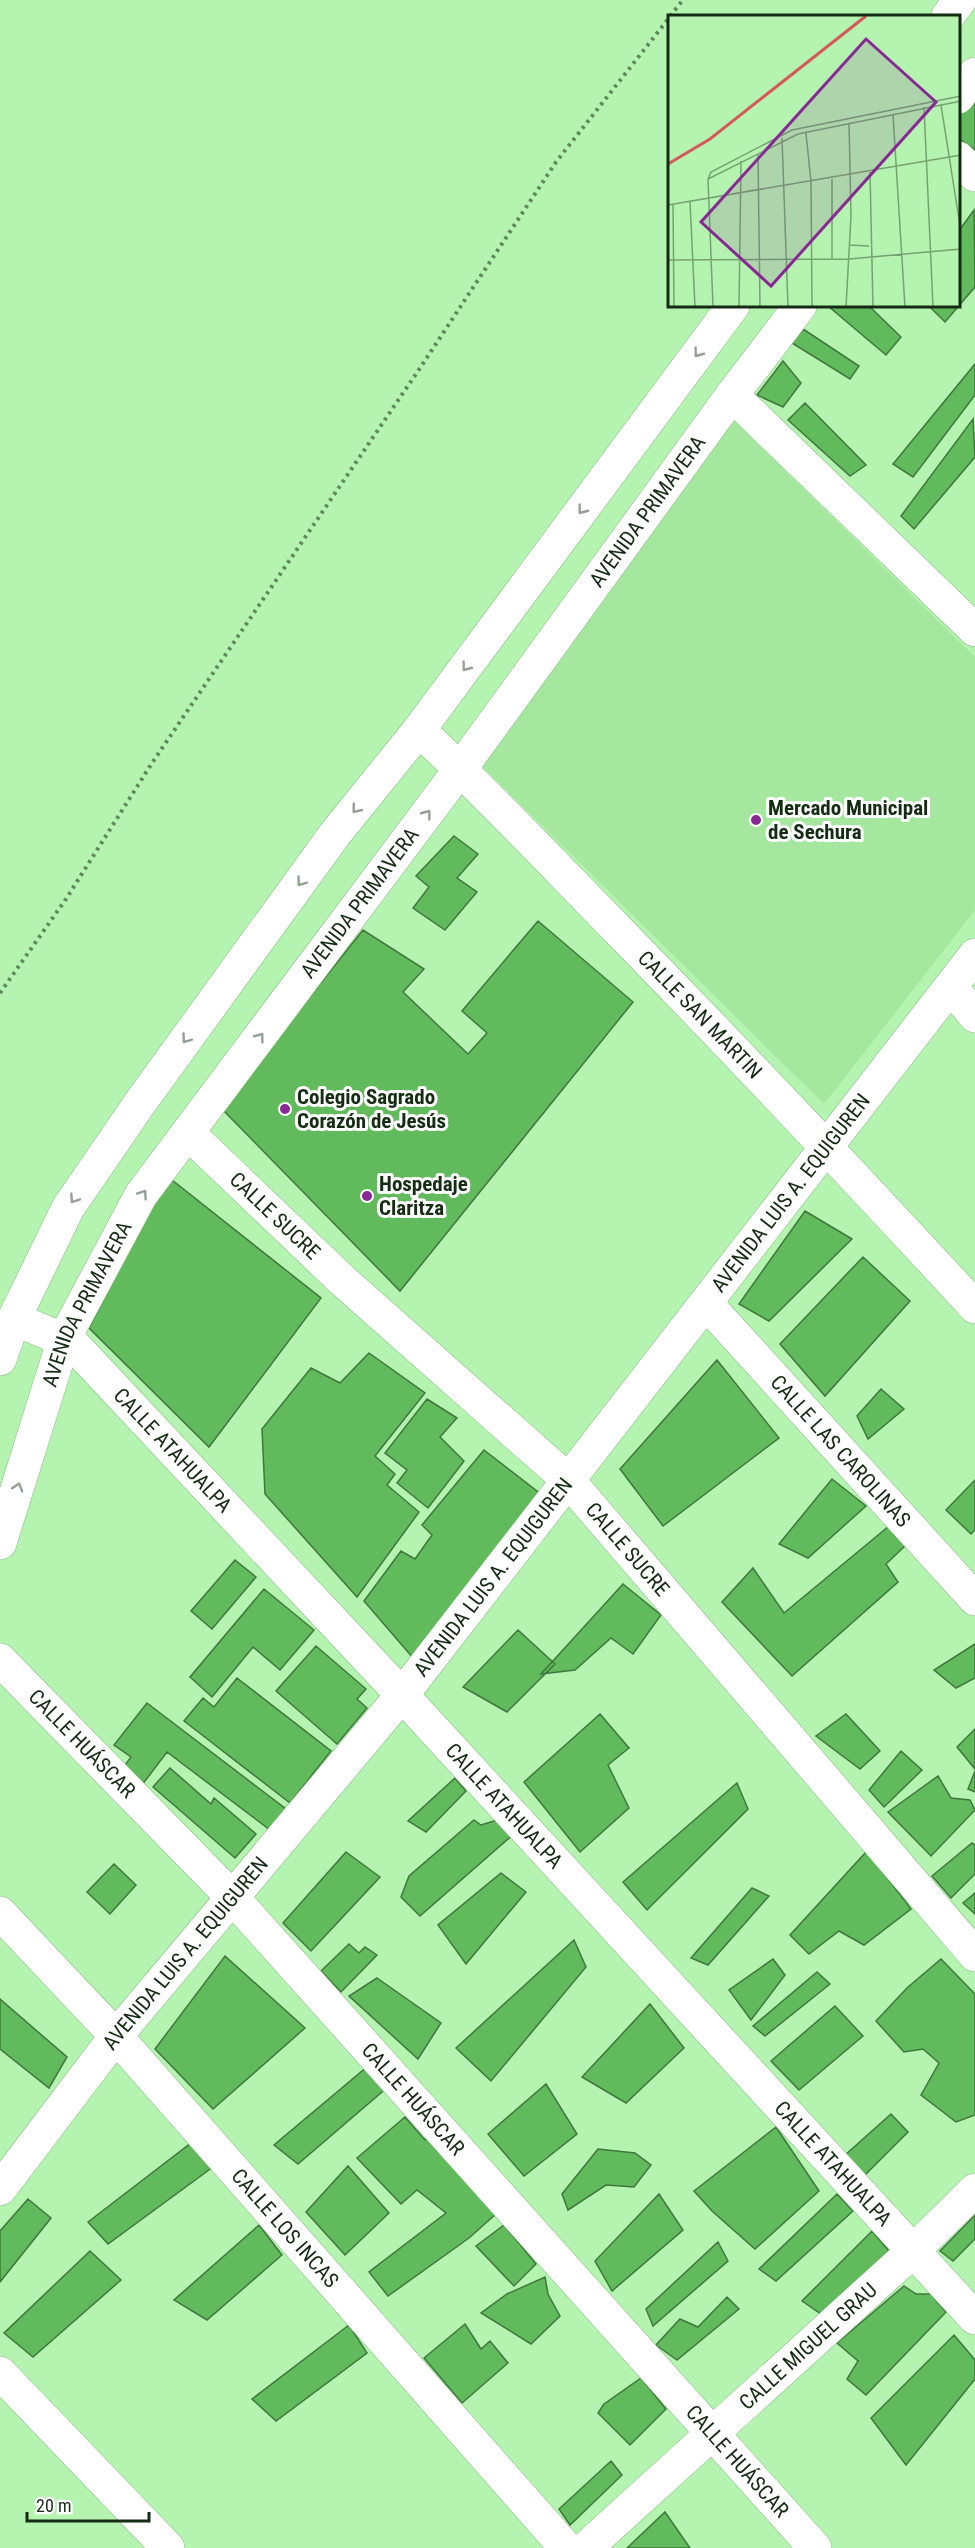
<svg xmlns="http://www.w3.org/2000/svg" width="975" height="2548" font-family="'Roboto Condensed',sans-serif">
<style>
.built{fill:#a5e79f}
.building{fill:#61ba5c;stroke:#3f783c;stroke-width:1.5}
.lines{fill:none;stroke-linecap:round;stroke-linejoin:round}
.minor-casing{stroke:#82be7d;stroke-width:34}
.tertiary-casing{stroke:#82be7d;stroke-width:34}
.path{stroke:#5f885b;stroke-width:4;stroke-dasharray:3 4.5;stroke-linecap:butt}
.minor{stroke:#fff;stroke-width:33}
.tertiary{stroke:#fff;stroke-width:33}
.oneway{stroke:#95a094}
.poi-dot{fill:#872994;stroke:#fff;stroke-width:2}
.labels{text-anchor:middle;stroke-width:6;stroke-linejoin:round;paint-order:stroke}
.street-label{font-size:21px;fill:#142c12;stroke:#fff}
.poi-label{font-size:21px;font-weight:bold;fill:#142c12;stroke:#fff;text-anchor:start}
.inset-river{fill:none;stroke:#d55959;stroke-width:3}
.inset-road{fill:none;stroke:#75a371;stroke-width:1.5}
.view{fill:#872994;fill-opacity:0.15;stroke:#872994;stroke-width:3}
.inset-edge{fill:none;stroke:#142c12;stroke-width:3}
</style>
<rect width="100%" height="100%" fill="#b5f3b0"/>
<path class="built" d="M733 420 975 657V910L824 1104 477 761Z"/>
<path class="building" d="M975 84V150L958 138V110Z
M974 210 975 287 945 322 929 306H958V232Z
M828 306H869L901 337 886 355Z
M803 329 859 366 850 379 792 343Z
M783 361 801 383 783 407 757 395Z
M975 364V395L913 477 893 464Z
M805 403 866 465 850 476 788 420Z
M973 419 975 457 914 529 901 516Z
M454 836 478 854 457 878 477 892 445 930 413 908 429 887 416 876Z
M538 921 633 1002 400 1291 221 1108 363 930 424 969 403 992 468 1054 487 1033 462 1011Z
M167 1176 321 1298 209 1447 89 1328Z
M805 1211 852 1239 769 1321 739 1304Z
M863 1257 910 1301 825 1396 780 1344Z
M369 1353 425 1393 375 1456 395 1474 387 1485 419 1512 357 1597 265 1494 262 1429 311 1368 340 1383Z
M717 1360 779 1438 663 1526 620 1469Z
M881 1389 904 1409 868 1439 857 1416Z
M427 1399 457 1418 440 1437 464 1461 428 1508 397 1483 407 1470 385 1453Z
M484 1450 542 1495 414 1659 364 1601 401 1551 415 1559 432 1535 422 1525Z
M832 1479 866 1506 808 1558 779 1544Z
M975 1480V1530L971 1534 946 1510Z
M889 1526 906 1545 886 1564 898 1582 792 1676 722 1602 753 1568 784 1613Z
M235 1560 256 1577 212 1629 191 1611Z
M623 1584 661 1615 633 1654 611 1638 575 1670 541 1674Z
M264 1589 314 1630 280 1670 253 1647 212 1697 190 1677Z
M518 1630 555 1664 507 1712 463 1687Z
M975 1644V1678L956 1688 934 1670Z
M316 1646 366 1689 357 1699 367 1708 337 1744 276 1691Z
M237 1678 331 1751 290 1803 184 1721 203 1698 214 1707Z
M147 1703 286 1809 270 1830 167 1752 142 1785 122 1769 131 1757 114 1745Z
M600 1714 629 1748 608 1765 629 1808 580 1852 524 1782Z
M846 1714 880 1751 860 1769 816 1736Z
M975 1729V1769L957 1747Z
M901 1751 922 1770 884 1807 869 1790Z
M170 1768 211 1804 214 1798 256 1834 235 1858 153 1787Z
M975 1771V1792L968 1789Z
M938 1776 951 1798 970 1800 975 1810 931 1856 888 1812Z
M455 1778 466 1791 426 1832 408 1821Z
M737 1783 748 1809 647 1910 623 1882Z
M474 1820 481 1825 497 1820 516 1832 420 1916 401 1897 409 1876Z
M972 1843 975 1845V1874L951 1898 932 1876Z
M867 1851 911 1909 864 1945 839 1931 809 1954 790 1935Z
M346 1852 380 1877 311 1951 283 1923Z
M114 1864 136 1885 110 1914 87 1892Z
M501 1873 526 1892 466 1964 438 1925Z
M752 1888 769 1896 708 1965 691 1958Z
M975 1893V1914L963 1903Z
M574 1940 586 1967 491 2081 456 2048Z
M349 1944 359 1953 365 1947 377 1955 341 1992 321 1971Z
M225 1956 305 2028 213 2109 155 2049Z
M773 1959 785 1975 751 2020 729 1990Z
M941 1959 975 1994V2115L956 2122 921 2095 939 2063 923 2049 904 2052 876 2021 907 1988Z
M817 1972 830 1984 765 2036 753 2026Z
M377 1978 441 2023 418 2059 349 1996Z
M0 1999 67 2057 49 2088 0 2049Z
M650 2004 684 2048 626 2103 582 2077Z
M835 2006 863 2036 799 2090 771 2061Z
M368 2066 389 2086 298 2164 274 2145Z
M546 2084 577 2134 524 2176 488 2134Z
M891 2114 908 2132 865 2175 844 2156Z
M405 2117 425 2140 432 2134 496 2214 469 2238 388 2296 369 2272 446 2213 417 2190 401 2204 357 2158Z
M776 2127 819 2191 755 2249 712 2211 694 2191Z
M191 2143 217 2164 108 2244 88 2222Z
M598 2149 635 2153 651 2165 634 2187 606 2185 568 2210 562 2194Z
M348 2166 389 2213 345 2255 306 2212Z
M659 2194 683 2230 612 2291 595 2261Z
M837 2194 853 2211 776 2281 759 2269Z
M28 2199 51 2218 0 2282V2231Z
M975 2215V2239L953 2261 940 2251Z
M259 2225 282 2255 207 2320 174 2300Z
M504 2225 536 2264 514 2286 476 2246Z
M872 2231 889 2251 821 2314 802 2301Z
M718 2242 728 2261 653 2326 646 2309Z
M90 2251 121 2280 33 2357 4 2333Z
M545 2277 548 2294 560 2316 531 2344 481 2313 507 2294Z
M904 2286 916 2294H931L946 2312 866 2395 847 2379 858 2361 837 2343Z
M727 2297 739 2309 677 2360 656 2345 680 2319 698 2327Z
M465 2324 481 2349 490 2341 508 2363 462 2403 424 2358Z
M349 2325 367 2353 276 2421 252 2399Z
M954 2335 975 2360V2379L906 2465 871 2418Z
M641 2378 666 2409 630 2445 598 2413 604 2404Z
M611 2461 622 2475 570 2525 559 2509Z
M665 2512 690 2548H627Z"/>
<g class="lines">
<g class="minor-casing">
<g id="minor">
<path d="M958 158 975 175"/>
<path d="M732 395 975 630"/>
<path id="s1" d="M419 730C488 794 552 863 618 930 739 1054 858 1180 975 1307"/>
<path id="s2" d="M188 1133 342 1280 568 1480 975 1955"/>
<path id="s3" d="M706 1303 975 1599"/>
<path id="s4" d="M14 1319 72 1343 402 1695 975 2318"/>
<path id="s5" d="M0 1660 232 1897 815 2548"/>
<path id="s6" d="M116 2036 566 2548"/>
<path d="M0 2373 168 2548"/>
<path id="s7" d="M586 2548 912 2252 975 2190"/>
</g>
</g>
<g class="tertiary-casing">
<g id="tertiary">
<path d="M948 16 960 0"/>
<path d="M958 97 975 74"/>
<path d="M951 987 975 1016"/>
<path d="M0 1359 14 1319 68 1208 140 1103 335 834 419 730 733 306"/>
<path id="s8" d="M0 1543 64 1339 141 1195 461 768 732 395 800 306"/>
<path d="M0 1913 116 2036"/>
<path id="s9" d="M0 2189 116 2036 402 1695 975 955"/>
</g>
</g>
<path class="path" d="M670 16 683 0
M0 993 66 899 152 763 418 371 556 162 669 18"/>
<use href="#minor" class="minor"/>
<use href="#tertiary" class="tertiary"/>
</g>
<defs><path id="oneway-chevron" d="M-2-3.5L2.5 0L-2 3.5" fill="none" stroke-width="1.6" stroke-linecap="round" stroke-linejoin="round" transform="scale(1.5)"/></defs>
<g class="oneway">
<use href="#oneway-chevron" transform="translate(698 353) rotate(127)"/>
<use href="#oneway-chevron" transform="translate(582 510) rotate(127)"/>
<use href="#oneway-chevron" transform="translate(466 667) rotate(127)"/>
<use href="#oneway-chevron" transform="translate(356 809) rotate(129)"/>
<use href="#oneway-chevron" transform="translate(427 814) rotate(-53)"/>
<use href="#oneway-chevron" transform="translate(301 882) rotate(126)"/>
<use href="#oneway-chevron" transform="translate(260 1037) rotate(-53)"/>
<use href="#oneway-chevron" transform="translate(186 1039) rotate(126)"/>
<use href="#oneway-chevron" transform="translate(143 1194) rotate(-56)"/>
<use href="#oneway-chevron" transform="translate(74 1199) rotate(124)"/>
<use href="#oneway-chevron" transform="translate(18 1487) rotate(-73)"/>
</g>
<g class="poi-dot">
<circle cx="756" cy="820" r="6"/>
<circle cx="285" cy="1109" r="6"/>
<circle cx="367" cy="1196" r="6"/>
</g>
<g class="labels">
<g class="street-label">
<text dy="7" stroke="none"><textPath href="#s8" startOffset="1228">AVENIDA PRIMAVERA</textPath></text>
<text dy="7" stroke="none"><textPath href="#s8" startOffset="742">AVENIDA PRIMAVERA</textPath></text>
<text dy="7" stroke="none"><textPath href="#s1" startOffset="400">CALLE SAN MARTIN</textPath></text>
<text dy="7" stroke="none"><textPath href="#s9" startOffset="1272">AVENIDA LUIS A. EQUIGUREN</textPath></text>
<text dy="7" stroke="none"><textPath href="#s2" startOffset="120">CALLE SUCRE</textPath></text>
<text dy="7" stroke="none"><textPath href="#s8" startOffset="255">AVENIDA PRIMAVERA</textPath></text>
<text dy="7" stroke="none"><textPath href="#s4" startOffset="210">CALLE ATAHUALPA</textPath></text>
<text dy="7" stroke="none"><textPath href="#s3" startOffset="200">CALLE LAS CAROLINAS</textPath></text>
<text dy="7" stroke="none"><textPath href="#s2" startOffset="606">CALLE SUCRE</textPath></text>
<text dy="7" stroke="none"><textPath href="#s9" startOffset="786">AVENIDA LUIS A. EQUIGUREN</textPath></text>
<text dy="7" stroke="none"><textPath href="#s5" startOffset="117">CALLE HUÁSCAR</textPath></text>
<text dy="7" stroke="none"><textPath href="#s4" startOffset="696">CALLE ATAHUALPA</textPath></text>
<text dy="7" stroke="none"><textPath href="#s9" startOffset="300">AVENIDA LUIS A. EQUIGUREN</textPath></text>
<text dy="7" stroke="none"><textPath href="#s5" startOffset="603">CALLE HUÁSCAR</textPath></text>
<text dy="7" stroke="none"><textPath href="#s4" startOffset="1182">CALLE ATAHUALPA</textPath></text>
<text dy="7" stroke="none"><textPath href="#s6" startOffset="256">CALLE LOS INCAS</textPath></text>
<text dy="7" stroke="none"><textPath href="#s7" startOffset="300">CALLE MIGUEL GRAU</textPath></text>
<text dy="7" stroke="none"><textPath href="#s5" startOffset="1089">CALLE HUÁSCAR</textPath></text>
</g>
<g class="poi-label">
<text x="768" y="815">Mercado Municipal<tspan x="768" dy="24">de Sechura</tspan></text>
<text x="297" y="1104">Colegio Sagrado<tspan x="297" dy="24">Corazón de Jesús</tspan></text>
<text x="379" y="1191">Hospedaje<tspan x="379" dy="24">Claritza</tspan></text>
</g>
</g>
<g transform="translate(668 15)">
<rect width="292" height="292" fill="#b5f3b0"/>
<path class="inset-river" d="M0 149 42 124 198 1"/>
<path class="inset-road" d="M273 90 293 217M256 92 265 292M225 100 237 292M138 118 143 167 144 292M114 123 120 292M90 140 92 292M202 157 205 292M40 164 43 157 124 115 293 81M40 164 130 119 293 86M40 164 45 292M164 164V243M22 187 27 292M0 190 293 140M5 190 6 292M182 230 201 231M0 245 181 244 293 234M71 292 73 146M178 292 183 201 181 108"/>
<path class="view" d="M198 24 268 87 103 271 33 207Z"/>
<rect width="292" height="292" class="inset-edge"/>
</g>
<path d="M27 2512v9h122v-9" fill="none" stroke="#142c12" stroke-width="3"/>
<text x="36" y="2512" font-size="18" fill="#142c12" stroke="#ffffff" stroke-width="4.5" paint-order="stroke">20 m</text>
</svg>
